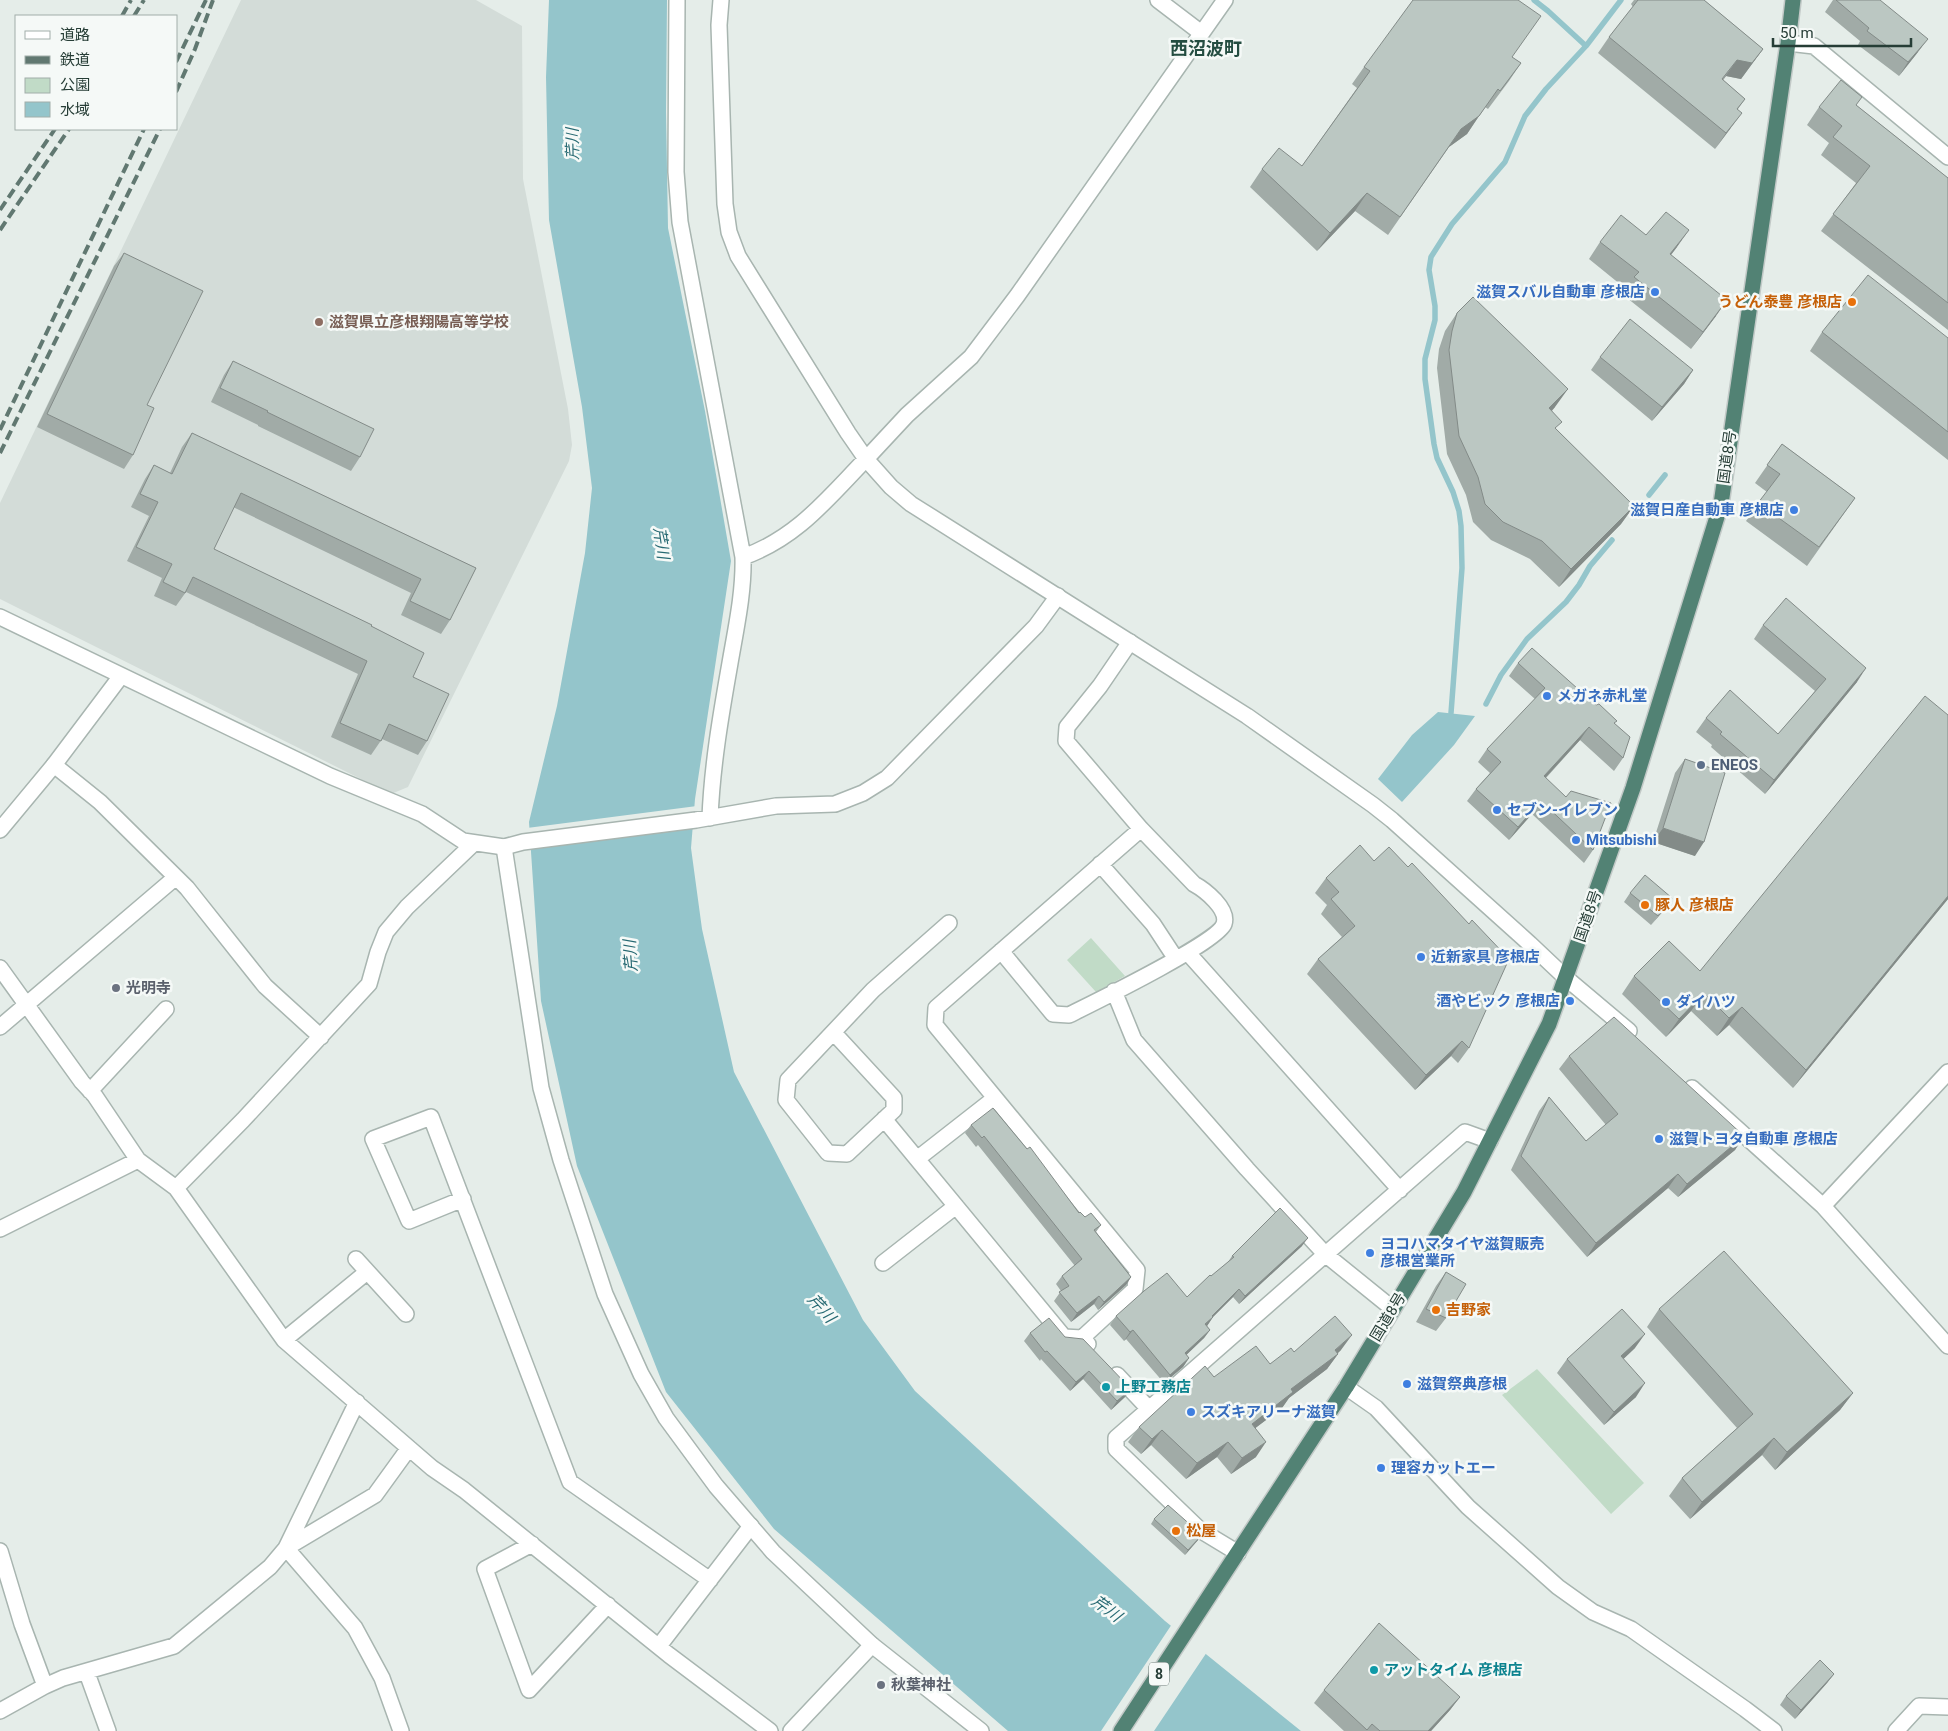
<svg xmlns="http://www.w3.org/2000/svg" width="1948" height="1731" font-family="Roboto,'Noto Sans JP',sans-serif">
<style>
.built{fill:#d3dcd8}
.green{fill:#c1dbc7}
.water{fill:#94c5cb}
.pier{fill:#e5ede9}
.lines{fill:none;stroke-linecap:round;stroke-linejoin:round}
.stream{stroke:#94c5cb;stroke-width:5.5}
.minor-casing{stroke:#a8b5b0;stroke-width:18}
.tertiary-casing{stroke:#a8b5b0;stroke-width:18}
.trunk-casing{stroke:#c2c9c7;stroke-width:18}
.minor{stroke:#fff;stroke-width:15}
.tertiary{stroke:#fff;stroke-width:15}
.trunk{stroke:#528274;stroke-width:15}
.rail{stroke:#617871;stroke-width:4;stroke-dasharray:10 5;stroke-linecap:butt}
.wall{fill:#a1aba7}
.shaded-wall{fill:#838b88}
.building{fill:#bbc7c2;stroke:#838b88}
.shop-dot{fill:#3f7fe0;stroke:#f5f9f7;stroke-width:2}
.food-dot{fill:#e8710a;stroke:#f5f9f7;stroke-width:2}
.education-dot{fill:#8d6e63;stroke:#f5f9f7;stroke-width:2}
.service-dot{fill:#5c6f8a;stroke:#f5f9f7;stroke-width:2}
.worship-dot{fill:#6b7280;stroke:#f5f9f7;stroke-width:2}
.culture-dot{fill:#0f9aa8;stroke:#f5f9f7;stroke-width:2}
.labels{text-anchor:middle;stroke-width:5;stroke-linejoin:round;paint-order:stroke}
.shield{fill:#f5f9f7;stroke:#647570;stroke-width:1}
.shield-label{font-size:14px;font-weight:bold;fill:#263d36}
.shop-label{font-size:15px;font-weight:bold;fill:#366cbe;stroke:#f5f9f7;text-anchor:start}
.food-label{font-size:15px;font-weight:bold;fill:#c56008;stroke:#f5f9f7;text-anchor:start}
.education-label{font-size:15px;font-weight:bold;fill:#785e54;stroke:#f5f9f7;text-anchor:start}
.street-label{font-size:15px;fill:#263d36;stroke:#f5f9f7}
.service-label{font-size:15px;font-weight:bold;fill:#4e5e75;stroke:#f5f9f7;text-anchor:start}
.worship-label{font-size:15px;font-weight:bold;fill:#5b616d;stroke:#f5f9f7;text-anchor:start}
.culture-label{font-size:15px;font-weight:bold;fill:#0d838f;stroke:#f5f9f7;text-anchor:start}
.water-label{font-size:16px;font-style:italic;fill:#266972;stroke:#f5f9f7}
.quarter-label{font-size:18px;font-weight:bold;fill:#244d41;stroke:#f5f9f7}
</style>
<rect width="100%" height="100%" fill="#e5ede9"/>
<path class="built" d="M241 0H476L522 26 523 179 568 409 572 445 569 461 408 787 391 794 0 599V503Z"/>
<path class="green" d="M1091 938 1125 976 1096 992 1067 960Z
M1537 1369 1644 1483 1611 1514 1502 1395Z"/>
<path class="water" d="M549 0H667L666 112 668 228 705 411 731 561 695 799 691 848 702 929 734 1072 863 1320 915 1391 1165 1621 1301 1731H1008L774 1529 666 1392 577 1166 541 1001 529 822 557 706 585 553 592 488 582 407 549 220 546 77Z
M1438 712 1475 716 1454 745 1402 802 1378 779 1412 735Z"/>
<path class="pier" d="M697 806 695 826 529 849 527 828Z
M1172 1624 1207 1652 1154 1731H1101Z"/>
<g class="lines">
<path class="stream" d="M1534 0 1548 11 1586 46
M1649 495 1665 475
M1486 704 1501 675 1527 639 1566 602 1579 585 1590 566 1612 540
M1451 713 1462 568 1461 526 1459 511 1453 492 1437 458 1434 444 1425 379V359L1435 320V306L1429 270 1431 257 1452 224 1505 162 1525 116 1546 89 1586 46 1621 0"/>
<g class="minor-casing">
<path id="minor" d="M677 0 676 172 680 222 743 557C744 592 736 628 730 663 721 714 712 766 710 818
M721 0 719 25 725 204 729 232 738 256 848 433 866 459C827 499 797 538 743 557
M1158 0 1200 32
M1788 43 1814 46 1948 157
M0 617 330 776 422 814 463 841 504 847 523 842 696 820 776 806 835 804 863 793 887 778 1036 626 1058 596
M54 765 100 802 187 888 265 986 321 1037
M1100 864 1153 924 1176 959
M1001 951 1053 1014 1069 1015C1093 1003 1218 942 1224 924 1229 909 1205 890 1194 884L1141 829 1066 741 1067 727 1100 686 1130 642
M1188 953 1400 1190
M0 968 82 1082 95 1096 138 1160 176 1188 284 1340 432 1468 464 1490 669 1655 770 1731
M1114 991 1134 1040 1247 1169 1325 1254 1393 1309
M0 1027 176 877
M834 1033 894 1098V1110L847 1154 828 1153 786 1100 788 1080 873 990 949 923
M90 1091 166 1009
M884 1119 1064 1337 1082 1338 1088 1344
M917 1159 995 1098
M176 1188 243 1120 369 984 378 952 386 932 407 907 473 844
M463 1199 409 1221 373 1139 431 1117 570 1482 710 1580
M0 1229 138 1160
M356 1259 406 1314
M883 1263 956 1206
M1082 1338 1135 1289 1137 1270 935 1025 936 1008 1141 829
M284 1340 367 1272
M1117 1375 1149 1409
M1346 1387 1376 1408 1468 1507 1558 1587 1593 1612 1631 1629 1745 1709 1774 1731
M532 1544 485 1569 529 1690 608 1605
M286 1548 355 1628 382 1678 401 1731
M286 1548 375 1495 409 1448
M0 1551 22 1624 45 1686
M1238 1553 1200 1530 1116 1449V1438L1465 1132 1490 1141
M659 1646 751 1526
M87 1673 108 1731
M0 1711 45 1686 63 1678 174 1646 270 1567 286 1548 357 1402
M791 1731 872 1645
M1896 1731 1919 1706 1948 1707"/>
</g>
<g class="tertiary-casing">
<path id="tertiary" d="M1225 0 1017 296 971 357 907 415 866 459 891 487 911 504 1247 716 1373 805 1392 820 1530 944 1566 978 1629 1031
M0 830 54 765 121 676
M504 847 541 1088 561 1160 605 1294 641 1374 666 1418 716 1486 773 1552 872 1645 981 1731
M1692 1088 1823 1206 1948 1346
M1823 1206 1948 1072"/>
</g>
<g class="trunk-casing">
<path id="trunk" d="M1121 1731 1346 1387 1464 1192 1549 1024 1633 788 1721 504 1788 43 1793 0"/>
</g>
<use href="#minor" class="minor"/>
<use href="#tertiary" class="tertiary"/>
<use href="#trunk" class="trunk"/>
<path class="rail" d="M122 16 131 0
M134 16 144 0
M176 62 206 0
M176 92 195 49 213 0
M0 210 55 129
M0 230 69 129
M0 430 144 129
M0 453 160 129"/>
</g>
<path class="wall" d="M1634 0H1704L1763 49 1741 79 1726 76 1723 80 1745 99 1738 109 1730 129 1715 149 1598 53 1609 37 1633 7 1631 4Z
M1833 0H1880L1918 52 1899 76 1858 45 1860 41 1825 12Z
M1512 57 1521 63 1509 81 1488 109 1485 107 1467 134 1449 147 1388 235 1355 211 1317 251 1250 187 1262 169 1302 166 1357 88 1352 84 1364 67Z
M1856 105 1948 178V330L1821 231 1856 183 1821 155 1829 143 1807 125 1819 107Z
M1646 235 1677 247 1671 255 1716 316 1691 349 1622 294 1626 289 1589 259 1600 242Z
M124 253 147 405 133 455 124 469 37 427 114 266Z
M1457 313 1555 407 1552 411 1556 429 1634 506 1621 524 1559 587 1530 559 1491 540 1473 522 1466 495 1447 454 1437 368 1439 349 1445 331Z
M1822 332 1948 338V460L1810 351Z
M1600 357 1693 370 1684 384 1652 421 1591 370Z
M233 361 360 457 351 471 258 426V425L211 402 224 375Z
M192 433 476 568 450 620 441 634 401 615 411 593 233 507 214 549 371 626 413 677 427 741 418 755 382 739 371 755 331 737 358 674 186 592 176 606 154 596 162 578 127 561 149 516 131 507 145 479 154 465 170 473 182 447Z
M1782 444 1855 498 1807 566 1746 521 1767 492 1755 483Z
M1763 625 1857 682 1765 794 1711 747 1712 745 1696 732 1706 718 1778 734 1815 691 1754 639Z
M1518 663 1614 723 1623 758 1614 771 1580 740 1546 778 1593 850 1584 863 1532 814 1509 840 1467 801 1476 789 1490 773 1478 762 1487 749 1535 699 1509 676Z
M1948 715V899L1793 1088 1729 1025 1717 1036 1691 1011 1666 1037 1622 994 1634 976 1700 971Z
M1685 759 1695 856 1653 842 1675 773Z
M1360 845 1469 1048 1458 1063 1451 1056 1415 1090 1307 974 1318 959 1342 937 1321 914 1327 905 1315 893 1326 878Z
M1630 893 1672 898 1651 925 1624 902Z
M1569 1056 1744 1136 1735 1150 1678 1197 1668 1188 1587 1257 1511 1170 1539 1111 1549 1097 1586 1141 1606 1125 1559 1069Z
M971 1125 1085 1217 1101 1225 1096 1232 1131 1277 1126 1285 1098 1310 1094 1304 1071 1322 1054 1301 1061 1291 1056 1284 1062 1276 1075 1266 978 1145 976 1147 965 1133Z
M1302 1246 1239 1304 1233 1297 1213 1317 1207 1326 1210 1330 1204 1338 1186 1355 1189 1358 1183 1367 1164 1383 1126 1339 1124 1341 1110 1325 1116 1316 1187 1297 1228 1262 1232 1256Z
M1446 1272V1318L1436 1331 1416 1322 1436 1286Z
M1659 1309 1853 1393 1840 1410 1775 1470 1762 1455 1690 1519 1669 1496 1682 1478 1737 1428 1647 1327Z
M1030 1333 1065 1337 1131 1389 1125 1397 1111 1410 1083 1379 1070 1391 1041 1359 1040 1361 1024 1341Z
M1635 1348 1623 1359 1636 1397 1604 1425 1557 1373 1567 1359Z
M1341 1350 1338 1353V1354L1327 1369 1289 1398 1282 1408 1255 1428 1256 1457 1231 1474 1217 1457 1186 1479 1151 1445 1141 1454 1128 1442 1139 1427 1214 1377 1270 1364 1294 1352Z
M1154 1519 1202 1535 1198 1540 1185 1555 1151 1524Z
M1834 1674 1827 1683 1795 1719 1780 1705 1786 1696Z
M1324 1690 1460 1697 1450 1710 1431 1731H1344L1314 1703Z"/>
<path class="shaded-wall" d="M1928 39 1918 52 1899 76 1908 62Z
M1763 49 1741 79 1726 76 1711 96 1737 60Z
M1485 107 1467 134 1449 147 1461 129Z
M1742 113 1715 149 1726 133Z
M1367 193 1355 211 1317 251 1330 233Z
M1689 230 1677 247 1658 271 1670 254Z
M1727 300 1716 316 1691 349 1703 332Z
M1693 370 1684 384 1652 421 1662 407Z
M1568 389 1555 407 1537 426 1549 408Z
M1634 506 1621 524 1559 587 1571 569Z
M1866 668 1857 682 1765 794 1774 780Z
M1589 727 1580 740 1535 789 1544 776Z
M1541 801 1532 814 1509 840 1518 827Z
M1663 828 1704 842 1695 856 1653 842Z
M1948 896V899L1793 1088 1806 1070Z
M1672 898 1666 908 1651 925Z
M1704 993 1691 1011 1666 1037 1679 1019Z
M1742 1007 1729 1025 1717 1036 1729 1018Z
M1462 1041 1451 1056 1415 1090 1426 1075Z
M1744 1136 1735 1150 1678 1197 1687 1184Z
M1678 1174 1668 1188 1587 1257 1596 1243Z
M1308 1238 1302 1246 1239 1304 1245 1296Z
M1131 1277 1126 1285 1098 1310 1104 1302Z
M1239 1289 1233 1297 1208 1322 1213 1317 1207 1326 1199 1333 1212 1316Z
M1099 1296 1094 1304 1071 1322 1077 1313Z
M1133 1330 1126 1339 1124 1341 1130 1332Z
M1210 1330 1204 1338 1179 1362 1185 1353Z
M1645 1334 1635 1348 1612 1370 1621 1356Z
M1352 1335 1341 1350 1329 1361 1338 1354 1327 1369 1289 1398 1282 1408 1241 1439 1252 1424Z
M1189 1358 1183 1367 1164 1383 1170 1375Z
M1089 1371 1083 1379 1070 1391 1076 1382Z
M1645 1383 1636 1397 1604 1425 1614 1412Z
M1131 1389 1125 1397 1111 1410 1117 1401Z
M1853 1393 1840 1410 1775 1470 1787 1452Z
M1162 1430 1151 1445 1141 1454 1152 1439Z
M1774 1438 1762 1455 1690 1519 1702 1502Z
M1228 1442 1217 1457 1186 1479 1197 1463Z
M1266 1442 1256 1457 1231 1474 1242 1458Z
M1202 1535 1198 1540 1185 1555 1188 1550Z
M1834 1674 1827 1683 1795 1719 1801 1710Z
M1460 1697 1450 1710 1431 1731H1428Z"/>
<path class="building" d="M1413 0H1518L1541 16 1512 57 1521 63 1500 91 1498 89 1479 116 1461 129 1400 217 1367 193 1330 233 1262 169 1279 148 1302 166 1370 71 1364 67Z
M1638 0H1704L1763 49 1752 63 1737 60 1722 79 1745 99 1737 109 1742 113 1726 133 1609 37Z
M1836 0H1880L1928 39 1908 62 1867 31 1869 28Z
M1841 80 1862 97 1856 105 1948 178V303L1833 214 1870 166 1833 137 1842 126 1819 107Z
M1666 212 1689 230 1670 254 1727 300 1703 332 1634 277 1639 272 1600 242 1621 215 1646 235Z
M124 253 203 291 147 405 154 408 133 455 47 414Z
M1868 275 1948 338V432L1822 332Z
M1473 297 1568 389 1549 408 1562 422 1555 428 1634 506 1571 569 1542 541 1503 522 1485 504 1478 477 1459 436 1449 350 1452 331 1457 313Z
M1630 319 1693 370 1662 407 1600 357Z
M233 361 374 429 360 457 267 412 268 411 220 388Z
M192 433 476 568 450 620 410 601 421 579 241 493 214 549 372 625 371 626 424 653 413 677 449 694 427 741 389 724 381 741 340 723 367 661 193 577 185 593 163 582 172 564 136 547 158 502 140 494 154 465 172 474Z
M1782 444 1855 498 1819 547 1758 503 1780 474 1767 465Z
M1786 598 1866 668 1774 780 1720 734 1722 732 1706 718 1730 690 1778 734 1826 679 1763 625Z
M1532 648 1596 705 1599 704 1617 721 1614 723 1630 737 1623 758 1589 727 1544 776 1566 797 1571 791 1611 803 1593 850 1541 801 1518 827 1476 789 1501 762 1487 749 1545 688 1518 663Z
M1925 696 1948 715V896L1806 1070 1742 1007 1729 1018 1704 993 1679 1019 1634 976 1669 941 1700 971Z
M1685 759 1725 773 1704 842 1663 828Z
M1360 845 1374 861 1389 847 1408 867 1412 863 1469 924 1472 920 1509 959 1469 1048 1462 1041 1426 1075 1318 959 1355 926 1331 899 1339 892 1326 878Z
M1645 875 1672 898 1658 916 1630 893Z
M1614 1017 1744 1136 1687 1184 1678 1174 1596 1243 1521 1156 1549 1097 1586 1141 1618 1114 1569 1056Z
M993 1108 1027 1149 1030 1147 1079 1213 1080 1212 1085 1217 1091 1213 1101 1225 1094 1230 1131 1277 1104 1302 1099 1296 1077 1313 1059 1292 1069 1286 1062 1276 1082 1259 984 1136 982 1138 971 1125Z
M1280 1208 1308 1238 1245 1296 1239 1289 1212 1316 1213 1317 1205 1324 1210 1330 1185 1353 1189 1358 1170 1375 1133 1330 1130 1332 1116 1316 1144 1291 1167 1273 1187 1297 1210 1275 1211 1276 1234 1257 1232 1256Z
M1724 1251 1853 1393 1787 1452 1774 1438 1702 1502 1682 1478 1753 1414 1659 1309Z
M1446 1272 1466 1284 1446 1318 1426 1309Z
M1622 1309 1645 1334 1621 1356 1645 1383 1614 1412 1567 1359Z
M1335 1316 1352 1335 1335 1350 1338 1354 1291 1389 1293 1392 1252 1424 1266 1442 1242 1458 1228 1442 1197 1463 1162 1430 1152 1439 1139 1427 1205 1366 1214 1377 1256 1346 1270 1364 1291 1348 1294 1352Z
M1049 1318 1065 1337 1083 1339 1131 1389 1117 1401 1089 1371 1076 1382 1047 1351 1045 1352 1030 1333Z
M1168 1505 1202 1535 1188 1550 1154 1519Z
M1379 1623 1460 1697 1428 1731H1380L1372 1724 1367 1730 1324 1690Z
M1820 1660 1834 1674 1801 1710 1786 1696Z"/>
<g class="shop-dot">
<circle cx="1655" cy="292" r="5"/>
<circle cx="1794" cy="510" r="5"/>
<circle cx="1547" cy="696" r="5"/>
<circle cx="1497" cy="810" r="5"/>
<circle cx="1576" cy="840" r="5"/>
<circle cx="1421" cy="957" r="5"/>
<circle cx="1570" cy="1001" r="5"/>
<circle cx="1666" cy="1002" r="5"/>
<circle cx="1659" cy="1139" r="5"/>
<circle cx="1370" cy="1253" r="5"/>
<circle cx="1407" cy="1384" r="5"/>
<circle cx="1191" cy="1412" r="5"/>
<circle cx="1381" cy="1468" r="5"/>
</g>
<g class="food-dot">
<circle cx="1852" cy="302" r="5"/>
<circle cx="1645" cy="905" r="5"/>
<circle cx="1436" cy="1310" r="5"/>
<circle cx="1176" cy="1531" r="5"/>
</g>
<circle class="education-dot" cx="319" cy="322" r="5"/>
<circle class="service-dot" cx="1701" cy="765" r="5"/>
<g class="worship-dot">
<circle cx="116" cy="988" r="5"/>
<circle cx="881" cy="1685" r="5"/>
</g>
<g class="culture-dot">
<circle cx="1106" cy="1387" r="5"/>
<circle cx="1374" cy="1670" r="5"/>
</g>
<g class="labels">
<rect class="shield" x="1149" y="1662.5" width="20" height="23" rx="4"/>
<g class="shield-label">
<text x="1159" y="1679">8</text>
</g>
<g class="shop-label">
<text x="1645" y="297" text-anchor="end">滋賀スバル自動車 彦根店</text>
<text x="1784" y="515" text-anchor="end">滋賀日産自動車 彦根店</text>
<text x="1557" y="701">メガネ赤札堂</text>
<text x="1507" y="815">セブン-イレブン</text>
<text x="1586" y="845">Mitsubishi</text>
<text x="1431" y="962">近新家具 彦根店</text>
<text x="1560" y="1006" text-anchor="end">酒やビック 彦根店</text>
<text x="1676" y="1007">ダイハツ</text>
<text x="1669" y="1144">滋賀トヨタ自動車 彦根店</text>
<text x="1380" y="1249">ヨコハマタイヤ滋賀販売<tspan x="1380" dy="17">彦根営業所</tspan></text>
<text x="1417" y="1389">滋賀祭典彦根</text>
<text x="1201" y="1417">スズキアリーナ滋賀</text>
<text x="1391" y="1473">理容カットエー</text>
</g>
<g class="food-label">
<text x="1842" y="307" text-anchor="end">うどん泰豊 彦根店</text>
<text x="1655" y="910">豚人 彦根店</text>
<text x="1446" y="1315">吉野家</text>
<text x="1186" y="1536">松屋</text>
</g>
<g class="education-label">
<text x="329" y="327">滋賀県立彦根翔陽高等学校</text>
</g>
<g class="street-label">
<text transform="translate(1727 457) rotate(-82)" y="5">国道8号</text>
<text transform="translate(1588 916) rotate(-71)" y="5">国道8号</text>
<text transform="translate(1388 1317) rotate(-59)" y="5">国道8号</text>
</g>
<g class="service-label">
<text x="1711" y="770">ENEOS</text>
</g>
<g class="worship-label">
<text x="126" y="993">光明寺</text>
<text x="891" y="1690">秋葉神社</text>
</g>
<g class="culture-label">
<text x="1116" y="1392">上野工務店</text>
<text x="1384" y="1675">アットタイム 彦根店</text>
</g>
<g class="water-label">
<text transform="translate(572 144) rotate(-91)" y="6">芹川</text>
<text transform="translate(662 543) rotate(82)" y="6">芹川</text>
<text transform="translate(630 956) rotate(-94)" y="6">芹川</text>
<text transform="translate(822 1308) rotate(48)" y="6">芹川</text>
<text transform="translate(1107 1608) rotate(37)" y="6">芹川</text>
</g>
<g class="quarter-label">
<text x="1206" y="55">西沼波町</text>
</g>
</g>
<rect x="15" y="15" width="162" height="115" fill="#f5f9f7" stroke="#a2aeaa"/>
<rect x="25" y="31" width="25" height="8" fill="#ffffff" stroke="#a2aeaa"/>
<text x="60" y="40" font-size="15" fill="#263d36">道路</text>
<rect x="25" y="56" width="25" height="8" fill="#617871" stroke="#a2aeaa"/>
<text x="60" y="65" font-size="15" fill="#263d36">鉄道</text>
<rect x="25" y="78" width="25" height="15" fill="#c1dbc7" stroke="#a2aeaa"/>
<text x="60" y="90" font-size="15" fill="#263d36">公園</text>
<rect x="25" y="102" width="25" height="15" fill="#94c5cb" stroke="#a2aeaa"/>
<text x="60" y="115" font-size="15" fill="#263d36">水域</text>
<path d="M1773 38v8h138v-8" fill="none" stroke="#263d36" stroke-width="2.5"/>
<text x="1780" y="38" font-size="15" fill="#263d36" stroke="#f5f9f7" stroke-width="4" paint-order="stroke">50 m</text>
</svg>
